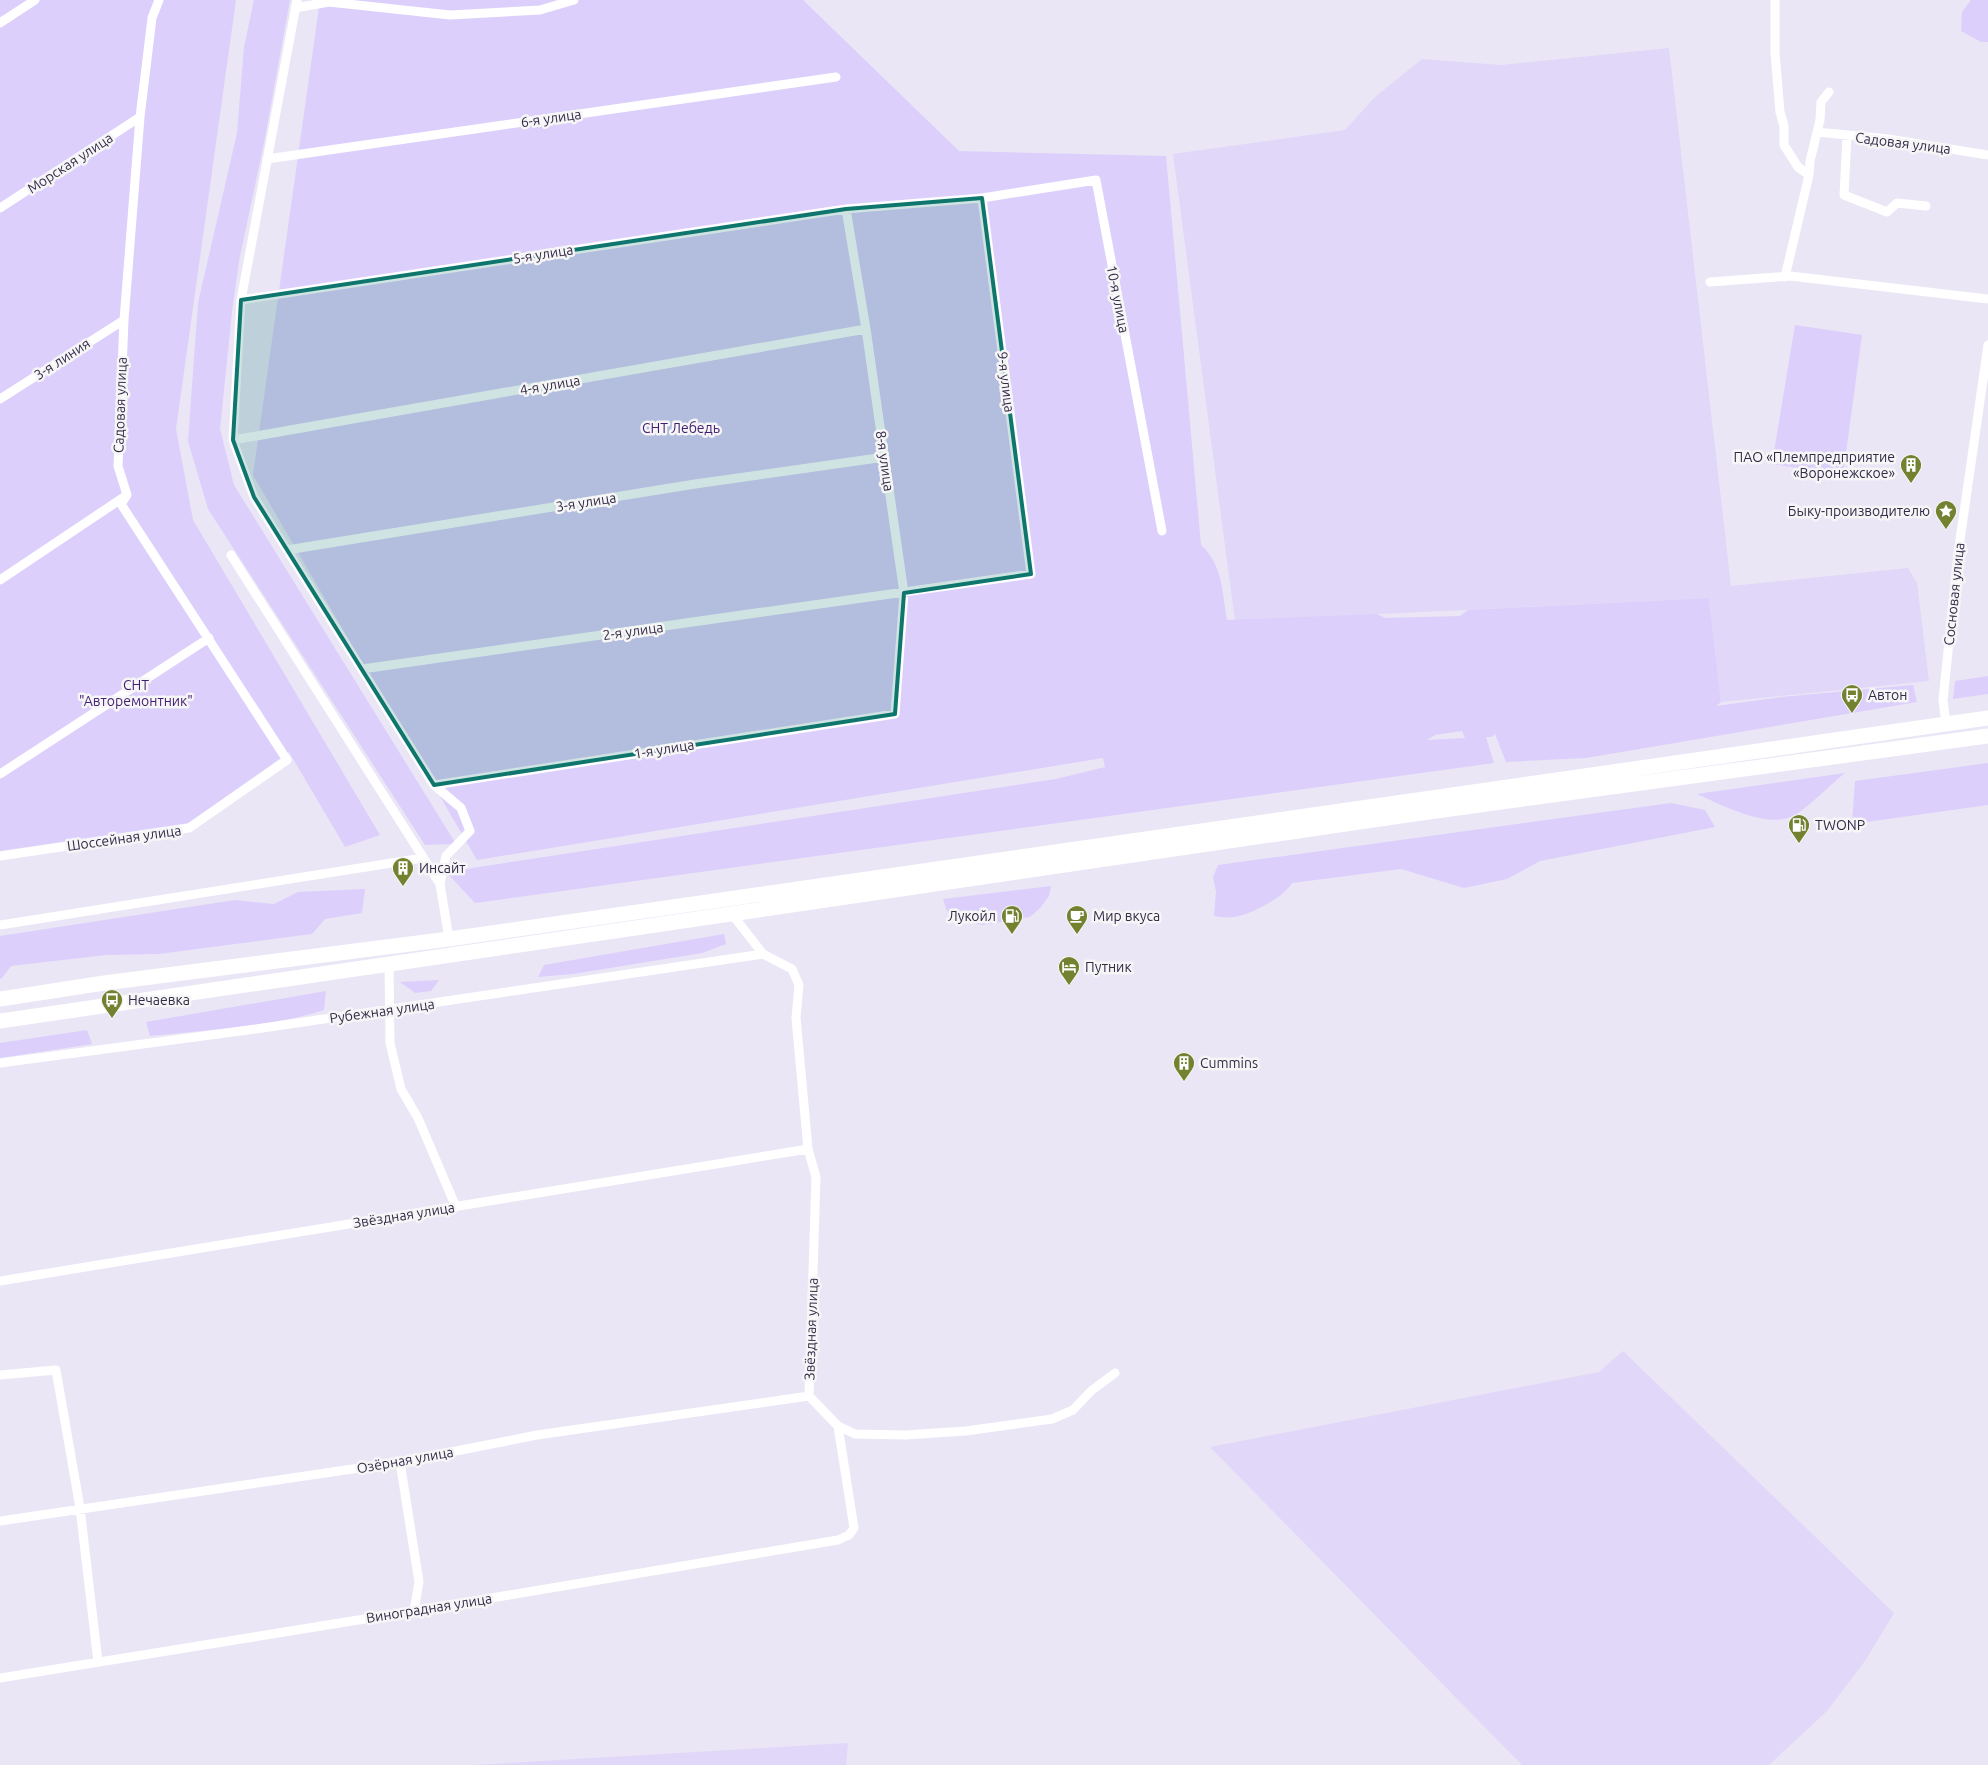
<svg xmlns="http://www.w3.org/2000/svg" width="1988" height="1765" font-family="Ubuntu,sans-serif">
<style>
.built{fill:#e1d7f9}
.green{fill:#dccffb;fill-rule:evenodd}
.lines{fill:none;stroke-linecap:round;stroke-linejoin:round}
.street{stroke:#fff;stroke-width:9}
.highway{stroke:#fff;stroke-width:15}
.marked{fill:#0f766e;fill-opacity:0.2;stroke:#0f766e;stroke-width:4;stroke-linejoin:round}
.labels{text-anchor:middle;stroke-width:5;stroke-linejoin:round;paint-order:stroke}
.street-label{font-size:14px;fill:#342a48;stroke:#f6f6f6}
.park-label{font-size:14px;fill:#421e72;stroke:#f6f6f6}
.poi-label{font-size:14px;fill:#342a48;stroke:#f6f6f6;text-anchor:start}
</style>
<rect width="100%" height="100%" fill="#eae6f6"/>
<path class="built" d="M1669 48 1731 586 1908 568 1917 583 1929 681 1721 702 1709 598 1235 621 1173 154 1345 130 1375 97 1422 59 1501 65Z
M1623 1351 1894 1613 1865 1661 1827 1711 1769 1765H1522L1210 1447 1599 1372Z
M848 1743 846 1765H474Z"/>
<path class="green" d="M0 0H236L176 429 193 520 380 835 345 847 289 752 189 823 0 851Z
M254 0H290L264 143 239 261 232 312 220 429 234 485 456 844 425 845 208 509 188 441 198 303 237 133 244 47Z
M320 0H803L959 151 1166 156 1201 545C1223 565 1222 592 1227 620L1377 614 1385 618 1460 616 1468 610 1709 598 1721 702 1716 706 1781 697 1913 685 1917 702 1586 758 1506 762 1495 734 1491 737H1486L1494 763 475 903 446 872 1056 779 1105 767 1103 758 477 860 253 475ZM1462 731 1465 738 1427 740 1435 735Z
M1971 0H1988V42H1981L1961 31 1962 12Z
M1795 325 1862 335 1843 475 1772 464Z
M1988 676V694L1953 699 1955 681Z
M1988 763V805L1852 824 1855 781Z
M1845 773C1831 784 1810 806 1795 815 1768 830 1722 805 1697 794Z
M1671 803 1705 810 1715 827 1540 861 1507 879 1464 888 1401 869 1292 883C1284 897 1251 915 1234 917 1227 918 1220 917 1214 916L1216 892 1213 877 1218 865Z
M1051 886 1049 896 1040 908 1030 917 982 925 955 919 947 911 943 899Z
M365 889 362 913 325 919 312 934 159 954 106 955 11 966 2 978 0 979V936L235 900 274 904 298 892Z
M724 934 726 944 702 953 573 974 538 977 544 965Z
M439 980 431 991 415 993 400 982Z
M326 991 324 1010C272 1027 205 1030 150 1036L146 1022Z
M87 1030 92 1044 0 1058V1043Z"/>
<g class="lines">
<path class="street" d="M297 0 241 300 233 440 254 497 434 785 461 808 470 831 446 856 440 884 449 939
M1775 0V53L1780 112 1784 126V145L1798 167 1809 175
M295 8 329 2 450 15 540 10 574 0
M0 23 35 0
M1817 132 1888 139 1988 155
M1847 136 1844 195 1887 212 1897 203 1926 206
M267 159 836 77
M982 198 1096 180 1162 531
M0 208 140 117
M1785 277 1809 175 1810 161 1820 120 1821 102 1829 92
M1710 282 1790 276 1988 299
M241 300 846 209 982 198 1031 574 362 669
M0 399 124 320
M233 440 866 329
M287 550 695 484 885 457
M231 555 440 884
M0 580 124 497
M1946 724 1943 700 1958 554 1988 345
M0 774 209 638
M434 785 895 714 904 593 866 329 846 209
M0 856 189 828 287 760 121 504 127 495 118 466 124 320 140 117 152 18 159 0
M0 925 423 858
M389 964 390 1043 401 1089 418 1118 456 1207
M0 1063 256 1029 763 954
M0 1281 808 1149
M0 1375 56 1370 80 1508 98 1662
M838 1426 855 1434 905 1435 966 1431 1052 1419 1073 1410 1091 1391 1115 1373
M400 1462 419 1582 414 1611
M0 1521 400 1462 537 1435 809 1396
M0 1678 414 1611 838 1540 849 1535 854 1528 838 1426 809 1396 816 1177 808 1149 796 1018 799 985 792 969 763 954 732 914"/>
<path class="highway" d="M0 999 104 983 449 939 1988 718
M0 1021 1414 814 1988 736"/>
</g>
<path class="marked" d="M982 198 1031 574 904 593 895 714 434 785 254 497 233 440 241 300 846 209Z"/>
<defs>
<g id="building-pin" transform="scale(1.125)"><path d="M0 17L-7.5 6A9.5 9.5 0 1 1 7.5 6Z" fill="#738230" stroke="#f6f6f6"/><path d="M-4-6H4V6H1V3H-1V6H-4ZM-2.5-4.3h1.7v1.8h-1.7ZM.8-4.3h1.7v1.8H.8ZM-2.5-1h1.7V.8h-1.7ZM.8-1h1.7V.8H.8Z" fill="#fff"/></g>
<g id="sight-pin" transform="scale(1.125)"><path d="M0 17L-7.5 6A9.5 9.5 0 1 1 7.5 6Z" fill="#738230" stroke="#f6f6f6"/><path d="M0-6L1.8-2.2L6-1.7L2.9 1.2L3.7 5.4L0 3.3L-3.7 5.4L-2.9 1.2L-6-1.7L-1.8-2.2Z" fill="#fff"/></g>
<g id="bus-pin" transform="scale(1.125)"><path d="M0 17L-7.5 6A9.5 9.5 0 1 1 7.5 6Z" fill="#738230" stroke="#f6f6f6"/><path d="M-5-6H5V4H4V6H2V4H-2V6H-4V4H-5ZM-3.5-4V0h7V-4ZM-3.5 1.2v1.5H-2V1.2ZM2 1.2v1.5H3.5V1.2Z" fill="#fff"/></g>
<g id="fuel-pin" transform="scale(1.125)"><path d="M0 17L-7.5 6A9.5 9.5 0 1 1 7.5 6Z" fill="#738230" stroke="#f6f6f6"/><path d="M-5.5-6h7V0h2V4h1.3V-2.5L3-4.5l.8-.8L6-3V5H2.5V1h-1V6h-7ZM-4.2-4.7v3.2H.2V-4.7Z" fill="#fff"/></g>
<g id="cafe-pin" transform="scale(1.125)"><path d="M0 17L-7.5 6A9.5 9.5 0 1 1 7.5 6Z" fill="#738230" stroke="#f6f6f6"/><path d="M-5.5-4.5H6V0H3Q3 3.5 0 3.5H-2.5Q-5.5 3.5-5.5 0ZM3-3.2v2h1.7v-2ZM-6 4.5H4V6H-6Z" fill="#fff"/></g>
<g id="hotel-pin" transform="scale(1.125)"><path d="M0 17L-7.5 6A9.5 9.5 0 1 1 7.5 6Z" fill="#738230" stroke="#f6f6f6"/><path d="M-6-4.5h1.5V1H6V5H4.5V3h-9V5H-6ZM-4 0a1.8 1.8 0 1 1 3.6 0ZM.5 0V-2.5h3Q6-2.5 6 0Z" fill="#fff"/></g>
</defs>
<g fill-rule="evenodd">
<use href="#building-pin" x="1911" y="465"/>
<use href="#sight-pin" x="1946" y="511"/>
<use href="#bus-pin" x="1852" y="695"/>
<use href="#fuel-pin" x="1799" y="825"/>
<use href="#building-pin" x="403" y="868"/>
<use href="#fuel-pin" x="1012" y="916"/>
<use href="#cafe-pin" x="1077" y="916"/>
<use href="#hotel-pin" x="1069" y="967"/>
<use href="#bus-pin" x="112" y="1000"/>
<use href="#building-pin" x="1184" y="1063"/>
</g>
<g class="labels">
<g class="street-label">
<text transform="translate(551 118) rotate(-8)" y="5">6-я улица</text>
<text transform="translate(1903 143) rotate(7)" y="5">Садовая улица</text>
<text transform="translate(70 163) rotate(-33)" y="5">Морская улица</text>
<text transform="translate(543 254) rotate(-9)" y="5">5-я улица</text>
<text transform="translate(1118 299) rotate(79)" y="5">10-я улица</text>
<text transform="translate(62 359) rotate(-33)" y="5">3-я линия</text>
<text transform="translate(1006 382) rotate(83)" y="5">9-я улица</text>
<text transform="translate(550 385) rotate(-10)" y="5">4-я улица</text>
<text transform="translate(120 405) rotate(-88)" y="5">Садовая улица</text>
<text transform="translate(885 461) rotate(82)" y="5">8-я улица</text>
<text transform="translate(586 502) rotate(-9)" y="5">3-я улица</text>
<text transform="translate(1954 594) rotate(-84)" y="5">Сосновая улица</text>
<text transform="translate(633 631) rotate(-8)" y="5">2-я улица</text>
<text transform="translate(664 749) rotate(-9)" y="5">1-я улица</text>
<text transform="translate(124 838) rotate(-8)" y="5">Шоссейная улица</text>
<text transform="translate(382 1011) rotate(-8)" y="5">Рубежная улица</text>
<text transform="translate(404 1215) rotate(-9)" y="5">Звёздная улица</text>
<text transform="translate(811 1329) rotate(-88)" y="5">Звёздная улица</text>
<text transform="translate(405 1460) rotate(-10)" y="5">Озёрная улица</text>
<text transform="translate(429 1608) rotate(-9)" y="5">Виноградная улица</text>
</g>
<g class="park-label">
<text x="681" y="433">СНТ Лебедь</text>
<text x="136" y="690">СНТ<tspan x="136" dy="16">"Авторемонтник"</tspan></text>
</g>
<g class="poi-label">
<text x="1895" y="462" text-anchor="end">ПАО «Племпредприятие<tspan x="1895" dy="16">«Воронежское»</tspan></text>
<text x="1930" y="516" text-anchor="end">Быку-производителю</text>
<text x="1868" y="700">Автон</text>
<text x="1815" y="830">TWONP</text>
<text x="419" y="873">Инсайт</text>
<text x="996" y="921" text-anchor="end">Лукойл</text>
<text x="1093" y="921">Мир вкуса</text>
<text x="1085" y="972">Путник</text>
<text x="128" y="1005">Нечаевка</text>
<text x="1200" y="1068">Cummins</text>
</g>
</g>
</svg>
